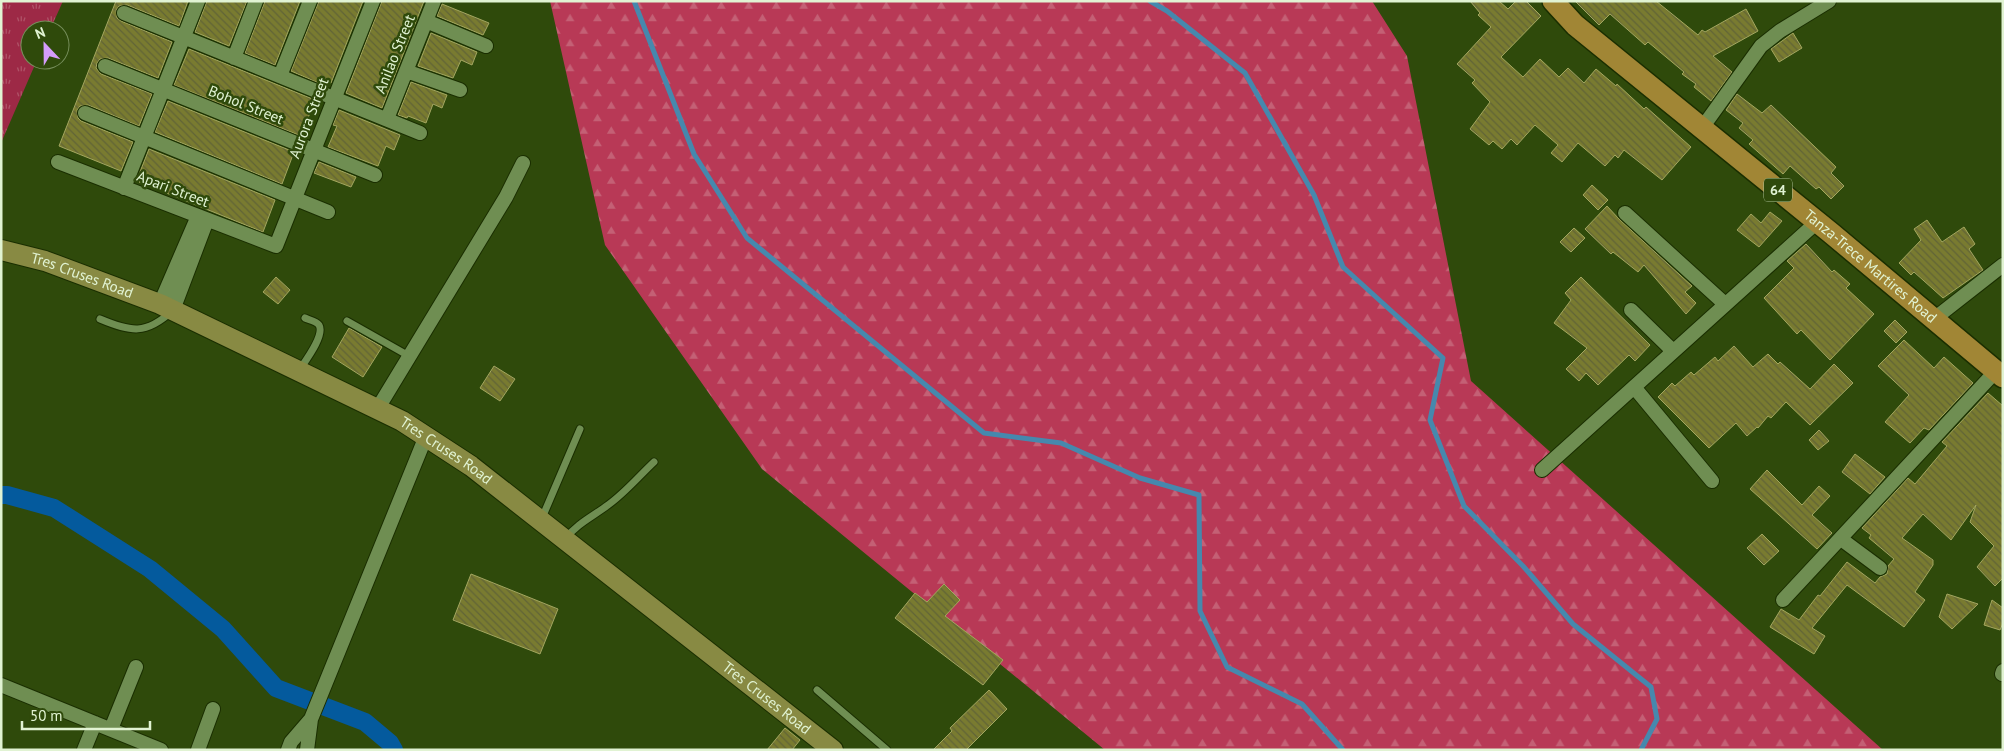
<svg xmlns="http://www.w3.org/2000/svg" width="2004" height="751" font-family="'PT Sans',sans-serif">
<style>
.grass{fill:url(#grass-tufts)}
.forest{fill:url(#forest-firs)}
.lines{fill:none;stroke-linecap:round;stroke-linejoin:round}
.stream{stroke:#4688ad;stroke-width:5}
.canal{stroke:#045a9d;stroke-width:18}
.building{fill:url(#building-back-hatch);stroke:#a3a660}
.lane-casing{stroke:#1a2e00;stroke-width:9}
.street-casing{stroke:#1a2e00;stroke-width:16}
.secondary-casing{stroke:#1a2e00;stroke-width:22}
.primary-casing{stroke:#1a2e00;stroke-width:24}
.lane{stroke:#6f8e52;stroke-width:7}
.street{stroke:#6f8e52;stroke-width:14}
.secondary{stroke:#888a43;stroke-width:20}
.primary{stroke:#a18635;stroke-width:21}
.labels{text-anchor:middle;stroke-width:5;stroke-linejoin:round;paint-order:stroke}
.shield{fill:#2f4a0b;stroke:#acc097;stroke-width:1}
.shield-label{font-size:14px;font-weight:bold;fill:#e1f3d3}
.street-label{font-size:15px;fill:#e1f3d3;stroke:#2f4a0b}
</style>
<defs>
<pattern id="grass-tufts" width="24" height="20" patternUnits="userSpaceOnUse" patternTransform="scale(1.25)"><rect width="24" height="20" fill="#9d2946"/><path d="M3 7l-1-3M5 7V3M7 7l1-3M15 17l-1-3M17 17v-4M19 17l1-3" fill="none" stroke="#af5368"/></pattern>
<pattern id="forest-firs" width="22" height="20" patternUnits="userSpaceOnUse" patternTransform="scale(1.25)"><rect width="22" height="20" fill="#b83956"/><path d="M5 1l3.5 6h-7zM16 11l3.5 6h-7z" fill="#c46075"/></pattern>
<pattern id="building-back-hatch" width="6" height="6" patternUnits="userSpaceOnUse" patternTransform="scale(1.25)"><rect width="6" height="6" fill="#797b30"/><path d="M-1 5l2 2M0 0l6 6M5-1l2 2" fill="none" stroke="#616437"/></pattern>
</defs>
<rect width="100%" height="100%" fill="#2f4a0b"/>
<path class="grass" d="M1 1H63L50 30H30V60H37L1 143Z"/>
<path class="forest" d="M550 1H1372L1407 56 1471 381 1883 750H1105L762 469 605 245Z"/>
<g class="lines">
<path class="stream" d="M634 1 694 154 747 238 984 433 1061 443 1140 478 1199 495 1200 611 1227 667 1302 704 1343 750
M1150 1 1167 11 1245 73 1314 195 1343 267 1443 358 1430 420 1464 506 1523 566 1573 624 1651 687 1657 719 1641 750"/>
<path class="canal" d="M1 495H7L54 508 150 569 223 629 276 688 365 722 390 743 394 750"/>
</g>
<path class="building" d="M116 1H188L179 26 127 5 119 6 116 10 117 18 121 21 172 42 158 78 108 58 100 59 97 63 96 68 101 74 152 94 139 126 88 105 80 106 77 110 78 118 81 121 133 142 121 171 59 146Z
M207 1H247L229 46 195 32Z
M265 1H300L275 65 245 53Z
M319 1H363L331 83 323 80 321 84 291 71Z
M382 1H424L382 108 346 93Z
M1470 1H1499L1508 9 1516 1H1526L1541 16 1501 57 1523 77 1540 59 1559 77 1568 68 1584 83 1596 69 1616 86 1617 84 1644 109 1646 107 1691 147 1662 180 1624 150 1618 158 1615 155 1605 166 1578 143 1562 162 1551 153 1558 145 1535 125 1517 145 1511 139 1502 149 1493 141 1489 145 1470 129 1490 102 1472 83 1475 80 1457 64 1491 27 1478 15 1480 13Z
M1575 1H1656L1698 35 1702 30 1705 32 1746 9 1758 31 1713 56 1732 72 1711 101 1694 87 1696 84 1682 74 1684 72 1648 42 1645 45 1610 14 1599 25Z
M442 4 489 23 483 35 437 16Z
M431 33 477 52 472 65 461 60 453 78 418 66Z
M1793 33 1802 48 1779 62 1771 49Z
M189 49 315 100 301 136 174 85Z
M411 82 447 95 442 108 433 104 426 123 408 116 407 118 398 115Z
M1737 94 1762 113 1771 105 1836 167 1831 173 1844 186 1831 199 1819 187 1816 189 1790 166 1783 174 1749 144 1753 140 1739 128 1743 123 1726 110Z
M168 101 294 152 282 184 155 132Z
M339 110 400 135 394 150 386 146 378 166 328 147 337 126 333 125Z
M149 149 275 200 263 232 139 182 141 179 138 177Z
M319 162 356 177 351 187 314 173Z
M1592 185 1608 200 1598 210 1583 195Z
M1607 206 1619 219 1692 286 1685 292 1696 303 1686 314 1644 265 1638 272 1613 252 1611 254 1585 229Z
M1770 212 1782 221 1759 247 1737 230 1751 214 1761 223Z
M1927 220 1942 242 1964 227 1975 244 1969 249 1983 270 1943 298 1914 272 1911 275 1899 263 1921 240 1914 229Z
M1574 228 1585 238 1571 252 1560 242Z
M1806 244 1832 272 1834 270 1850 284 1846 288 1874 314 1830 360 1801 330 1797 334 1764 298 1794 268 1787 261Z
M276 277 290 290 278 304 263 292Z
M1581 277 1650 345 1635 361 1629 355 1598 385 1586 373 1579 381 1566 369 1587 348 1554 323 1571 300 1565 293Z
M1895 320 1907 332 1896 343 1884 331Z
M349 328 382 347 363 377 332 357Z
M1904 340 1934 368 1944 357 1973 383 1929 430 1924 428 1910 443 1885 422 1909 395 1878 366Z
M1734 346 1753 367 1768 354 1778 364 1780 362 1810 389 1834 364 1853 383 1810 425 1786 402 1771 418 1768 416 1758 428 1757 427 1747 436 1736 423 1709 448 1658 397 1672 383 1675 386 1691 372 1694 375 1715 357 1718 361Z
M494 366 515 379 500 401 480 388Z
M1988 393 2003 406V578L1995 586 1977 567 1994 546 1970 522 1976 505 1951 540 1923 514 1902 538 1933 560V565L1915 592 1925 600 1904 627 1847 585 1812 628 1825 636 1814 654 1770 627 1781 609 1799 620 1818 595 1820 596 1847 562 1875 583 1880 577 1887 574 1888 566 1894 559 1869 538 1871 535 1862 528 1908 478 1915 484 1947 446 1942 442Z
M1819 430 1829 441 1818 450 1809 440Z
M1855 454 1885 477 1870 494 1842 472Z
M1767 470 1802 505 1819 486 1830 496 1812 515 1832 533 1817 549 1750 489Z
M1762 534 1779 551 1764 565 1747 548Z
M471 574 558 609 540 654 453 620Z
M944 584 960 600 945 616 1003 660 983 685 895 618 915 593 927 602Z
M1947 594 1978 604 1952 629 1939 617Z
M1992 600 2003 608V623L2000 630 1984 625Z
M989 690 1007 709 966 750H933L952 731 950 728Z
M785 728 800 740 792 750H767Z"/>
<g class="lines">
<g class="lane-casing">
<path id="lane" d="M100 319C131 332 146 335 172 311
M347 321 409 356
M300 369C306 360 325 335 319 325 316 321 309 320 305 318
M542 518 580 429
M565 539C578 523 592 517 608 505 625 493 639 476 654 462
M817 690 887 750"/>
</g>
<g class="street-casing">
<path id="street" d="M124 13 420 133
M426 21 486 46
M234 58 256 1
M105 66 375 175
M406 71 460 90
M280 76 310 1
M85 113 328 212
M387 119 434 1
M1702 128 1761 46 1780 31 1829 1
M58 162 276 246 373 1
M124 188 198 1
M1625 213 1725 304
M160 304 198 216
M173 310 207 220
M1631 310 1673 351
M1934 319 2003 265
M1634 387 1712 481
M378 408 506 197 523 163
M1542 470 1817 222
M1841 539 1880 568
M1783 600 1995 372
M2002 674 2003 671
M1 685 161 750
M111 729 136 667
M84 750 95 723
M198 750 213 709
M288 750 291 742 310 720
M307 750 311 719 426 436"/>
</g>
<g class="secondary-casing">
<g id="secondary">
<path id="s1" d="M1 250 45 261 160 304 402 421 471 466 833 750"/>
</g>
</g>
<g class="primary-casing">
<g id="primary">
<path id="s2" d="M1553 1 1575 25 1831 233 2003 377"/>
</g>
</g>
<use href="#lane" class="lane"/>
<use href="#street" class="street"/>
<use href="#secondary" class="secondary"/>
<use href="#primary" class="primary"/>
</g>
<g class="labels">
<rect class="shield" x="1764" y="178.5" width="28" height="23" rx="4"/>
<g class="shield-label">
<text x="1778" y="195">64</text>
</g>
<g class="street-label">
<text transform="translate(395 54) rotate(-68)" y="5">Anilao Street</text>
<text transform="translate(246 105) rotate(22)" y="5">Bohol Street</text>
<text transform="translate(309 118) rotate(-69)" y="5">Aurora Street</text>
<text transform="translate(173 189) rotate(21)" y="5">Apari Street</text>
<text dy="5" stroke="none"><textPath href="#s2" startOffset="414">Tanza-Trece Martires Road</textPath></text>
<text dy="5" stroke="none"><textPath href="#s1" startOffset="85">Tres Cruses Road</textPath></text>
<text dy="5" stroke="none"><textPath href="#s1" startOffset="490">Tres Cruses Road</textPath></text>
<text dy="5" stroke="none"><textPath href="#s1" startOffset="895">Tres Cruses Road</textPath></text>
</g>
</g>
<rect width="2004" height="751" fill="none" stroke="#e1f3d3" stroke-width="5"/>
<g transform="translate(45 45) rotate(338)"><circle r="24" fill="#2f4a0b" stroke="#768e5b"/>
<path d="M0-4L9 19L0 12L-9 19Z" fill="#d49cfb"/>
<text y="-8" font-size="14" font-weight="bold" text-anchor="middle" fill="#e1f3d3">N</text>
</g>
<path d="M22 721v8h128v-8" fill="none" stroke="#e1f3d3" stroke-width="2.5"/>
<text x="30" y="721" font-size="15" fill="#e1f3d3" stroke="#2f4a0b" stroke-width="4" paint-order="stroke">50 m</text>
</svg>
